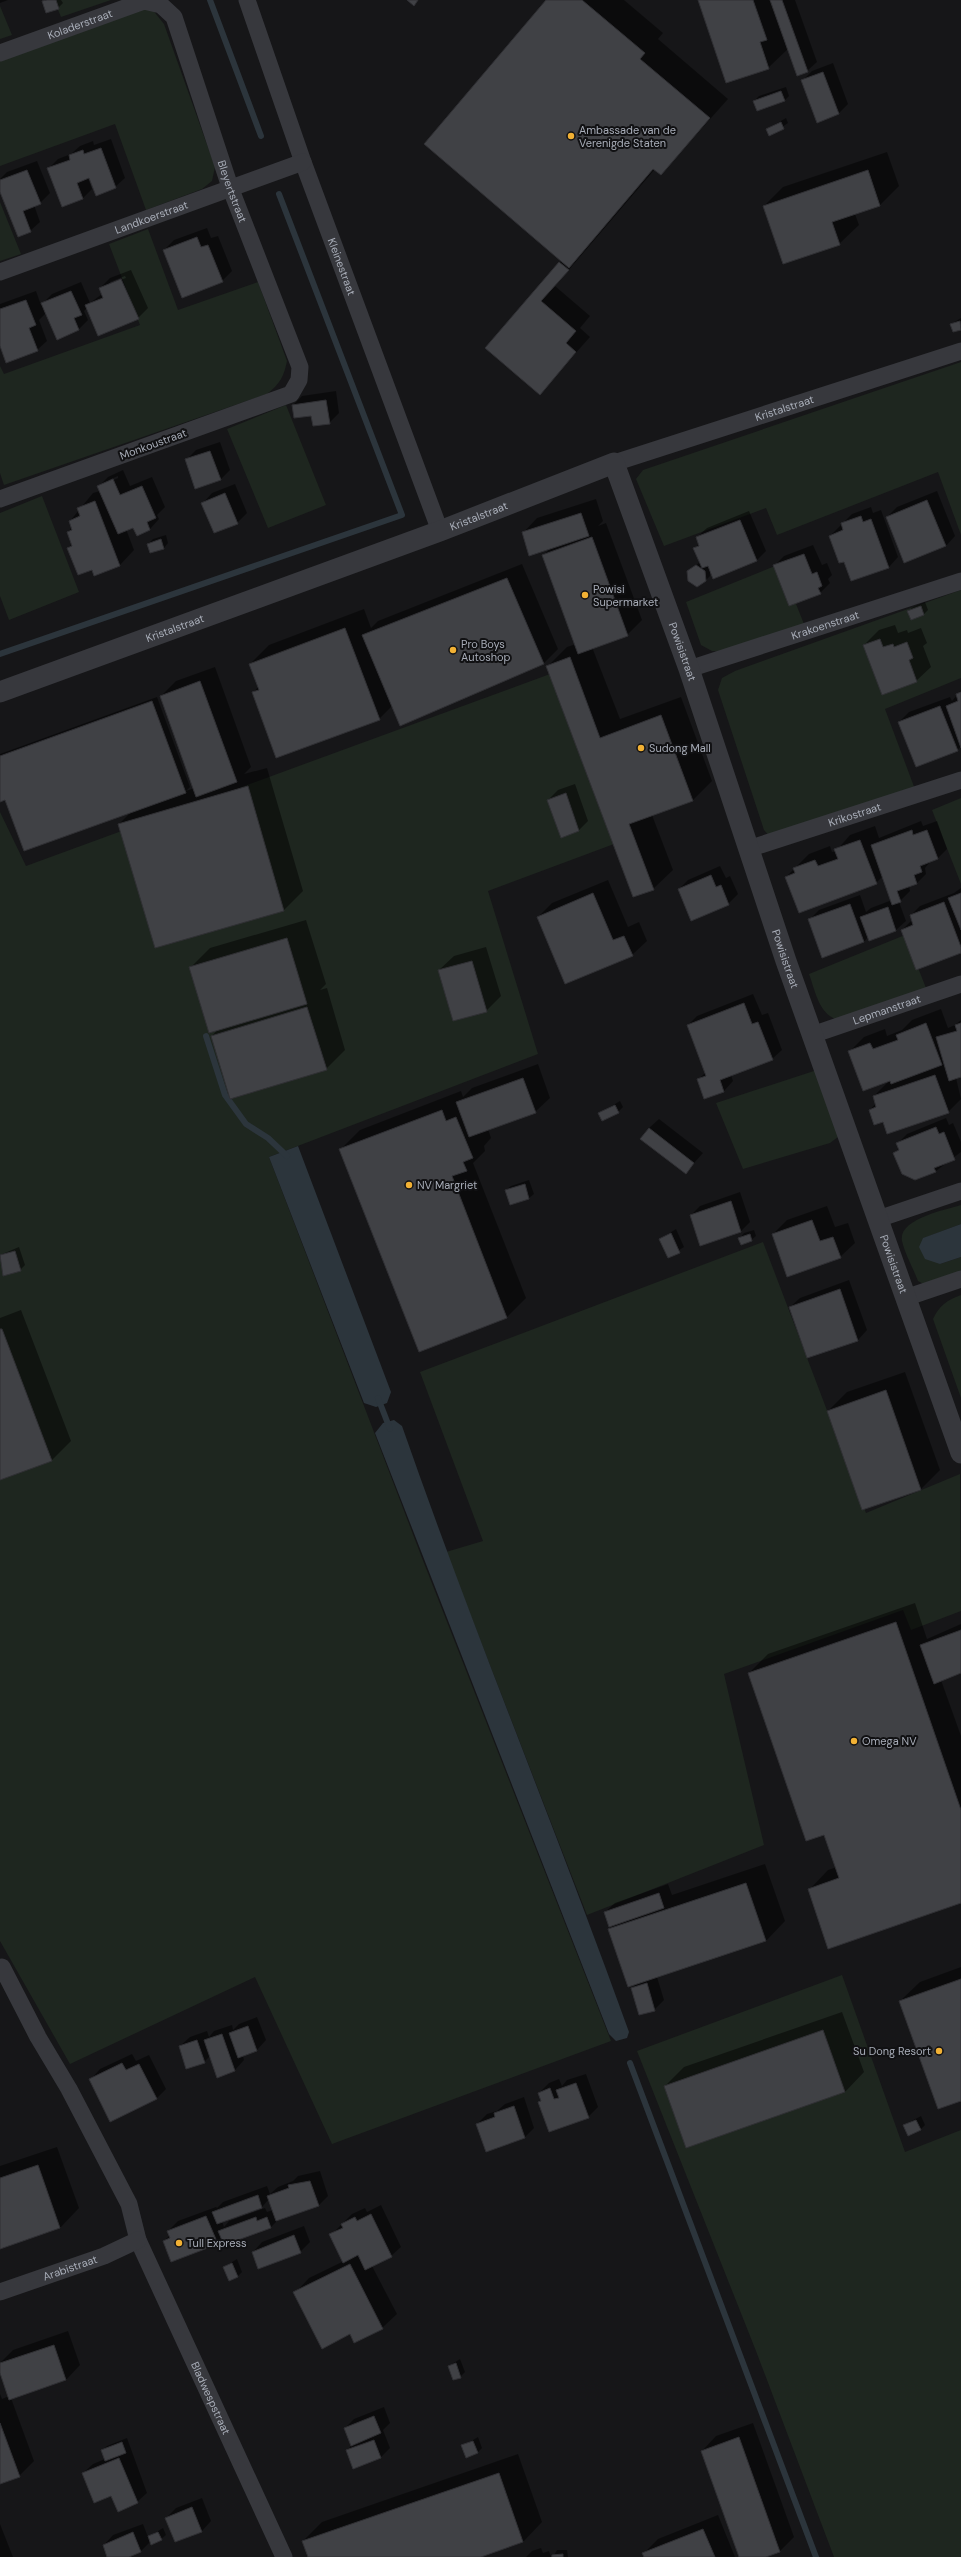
<svg xmlns="http://www.w3.org/2000/svg" width="961" height="2557" font-family="'DM Sans',sans-serif">
<style>
.green{fill:#1e261f}
.water{fill:#2c353c}
.shadow{fill:#0007;fill-rule:evenodd}
.lines{fill:none;stroke-linecap:round;stroke-linejoin:round}
.stream{stroke:#2c353c;stroke-width:6}
.building{fill:#404145;stroke:#303034}
.minor{stroke:#37383d;stroke-width:17}
.tertiary{stroke:#37383d;stroke-width:21}
.poi-dot{fill:#f2b134;stroke:#111113;stroke-width:1.5}
.labels{text-anchor:middle;stroke-width:4;stroke-linejoin:round;paint-order:stroke}
.street-label{font-size:11px;fill:#a8adb8;stroke:#111113}
.poi-label{font-size:11px;fill:#a8adb8;stroke:#111113;text-anchor:start}
</style>
<rect width="100%" height="100%" fill="#161618"/>
<path class="green" d="M54 0H111L61 17Z
M0 6 12 35 0 39Z
M127 7 152 9 164 24 215 167 212 181 202 189 146 210 115 124 0 166V56Z
M0 202 21 254 0 261Z
M148 229 178 310 258 282 287 361C284 376 280 384 267 394L4 485 0 473V366L4 374 140 325 109 244Z
M961 362V535L938 472 777 535 766 508 664 546 636 479 643 470Z
M286 405 326 505 268 528 227 429Z
M42 496 79 592 9 620 0 596V513Z
M780 564 804 624 726 652 712 651 701 645 686 602Z
M961 590V678L885 709 916 792 771 838 764 830 718 690 722 678 735 671Z
M550 674 614 844 488 891 538 1054 269 1157 422 1558 611 2041 332 2144 255 1977 70 2064 0 1941V812L26 866Z
M961 798V884L932 810Z
M905 935 928 993 841 1021C819 1016 816 993 809 974Z
M820 1069 838 1137 830 1143 743 1169 716 1103Z
M961 1205V1224L924 1238 940 1264 961 1257V1278L927 1286 918 1281C913 1268 905 1254 902 1241 898 1219 945 1210 961 1205Z
M763 1242 866 1513 960 1474 961 1611 911 1630 903 1610 724 1674 764 1845 587 1915 446 1552 483 1541 420 1372Z
M961 1295V1398L933 1319C939 1306 947 1300 961 1295Z
M842 1975 905 2152 961 2130V2557H834L756 2351 637 2051Z"/>
<path class="water" d="M298 1146 391 1392 387 1403 376 1407 364 1403 269 1157Z
M961 1224V1257L940 1264 925 1259 919 1247 923 1238Z
M394 1420 402 1426C473 1630 556 1829 629 2032L627 2038 616 2041 609 2034 375 1433 383 1423Z"/>
<path class="shadow" d="M0 0H8L0 3Z
M45 0H61L63 3 58 8 44 2Z
M547 0H624L663 33 658 39 728 99 661 174 655 169 555 286 590 316 580 328 590 337 540 393 486 348 562 260Z
M699 0H795L817 62 807 71 789 48 768 68Z
M833 63 848 104 839 113 803 80 812 71Z
M786 87 789 96 784 101H754L759 96Z
M786 118 788 123 770 135 767 129Z
M111 139 125 178 115 187 90 177 88 178 92 189 82 199 48 169 58 159 71 154 80 146 93 141 94 145Z
M887 152 899 186 880 205 855 214 859 225 839 244 764 206 783 187Z
M37 161 50 193 40 203 34 205 40 222 30 231 0 190V179L7 172Z
M207 228 211 238 218 236 232 271 222 281 164 250 174 240Z
M131 270 148 308 138 318 87 308 84 311 88 320 79 329 58 338 43 306 45 314 39 320 47 341 37 350 0 343V304L36 291 41 305 52 294 81 282 90 303 102 294 100 288 110 278ZM125 276 126 278 110 284V282Z
M961 318V329L953 331 951 324Z
M336 391 339 413 329 423 293 405 302 396Z
M220 442 230 470 220 480 186 460 196 450Z
M123 470 130 486 152 477 165 507 157 515 159 519 150 529 133 526 126 529 134 550 120 565 93 569 68 548 72 544 68 532 72 527 70 521 93 493 100 491 99 486 108 477ZM118 476V478L109 482V480Z
M235 484 247 513 237 523 203 503 212 493Z
M937 491 955 536 946 546 887 517 897 507Z
M596 499 603 521 598 526 606 523 642 620 627 635 592 647 620 719 681 697 712 781 693 800 652 815 673 870 653 889 547 667 567 647 576 644 543 555 550 549 523 533 537 518Z
M871 507 873 513 881 510 898 557 889 567 852 580 844 560 830 536 852 514Z
M749 511 766 551 756 561 710 570V576L706 580 688 572 700 562 695 548 700 543 697 537 707 528Z
M166 535 168 543 164 548 151 552 148 544 153 539Z
M813 545 822 565 827 563 832 575 828 579 830 583 820 593 774 566 784 556Z
M522 564 558 649 543 664 393 705 379 719 253 693 258 687 250 664 269 645 364 609 371 628 378 621Z
M925 602 928 610 923 615 908 611 913 607Z
M895 625 898 633 907 630 908 633 921 628 927 643 923 646 931 667 916 681 864 645 879 630Z
M215 667 251 767 244 774 267 768 303 891 284 910 155 947 119 824 132 811 6 799 0 801V754L157 697 190 787 186 791 194 788 161 696 176 681Z
M961 690V747L957 750 899 722 909 712 950 697 952 701Z
M575 784 588 821 579 830 548 800 558 790Z
M921 821 923 826 937 821 947 849 937 859 931 861 925 868 926 874 917 883 909 886 910 891 899 902 906 921 896 930 869 940 868 937 864 942 809 920 819 910 860 895 866 912 871 908 892 900 883 876 876 883 786 877 809 854 830 846 832 852 836 851 850 835 875 826 879 838Z
M720 866 726 878 730 876 738 894 728 904 679 889 688 880Z
M608 880 628 927 639 922 647 941 632 955 538 917 552 903Z
M961 888V952L902 930 912 920 911 915 920 906 954 893Z
M306 920 326 984 320 990 327 988 345 1050 326 1069 212 1036 218 1029 191 967 210 948Z
M486 947 501 996 486 1011 439 970 454 956Z
M753 994 762 1015 768 1013 782 1050 772 1059 731 1075 733 1081 724 1091 705 1098 698 1080 706 1072 688 1025 697 1016Z
M941 1009 948 1028 955 1025 961 1020V1076L956 1078 961 1099 948 1112 884 1121 870 1110 876 1103 874 1096 890 1080 849 1052 864 1037 885 1029 887 1036 902 1030 912 1020Z
M538 1064 550 1098 535 1112 488 1129 491 1138 484 1146 485 1151 473 1163 526 1298 507 1317 420 1351 341 1149 360 1130 461 1091 463 1097 472 1088Z
M620 1101 623 1107 618 1112 600 1113Z
M946 1118 949 1125 953 1123 961 1142V1152L936 1171 915 1179 895 1153 899 1148 897 1144 907 1134Z
M659 1119 703 1153 686 1172 649 1128Z
M529 1180 534 1194 529 1198 510 1204 506 1190 511 1186Z
M740 1192 750 1222 741 1231 691 1215 700 1206Z
M827 1206 835 1227 848 1223 855 1243 840 1257 773 1234 787 1220Z
M676 1229 684 1247 668 1257 660 1239Z
M754 1230 756 1236 751 1240 740 1238 744 1233Z
M19 1247 25 1265 20 1270 4 1274 0 1255Z
M849 1280 867 1330 858 1340 790 1307 800 1298Z
M21 1310 71 1441 52 1460 0 1479V1318Z
M905 1372 940 1470 921 1489 863 1509 828 1411 847 1392Z
M915 1603 927 1639 961 1624V1672L941 1680 961 1736V1902L809 1890 828 1870 837 1867 825 1834 749 1673 768 1654Z
M765 1864 785 1921 766 1941 657 1977 664 2000 654 2010 632 1988 637 1983 609 1929 614 1924 605 1912 615 1903 668 1884 672 1895Z
M961 1967V2100L900 2001 920 1982Z
M842 2012 864 2072 845 2092 665 2086 684 2067Z
M257 2017 266 2040 257 2050 243 2056 244 2060 235 2070 210 2056 204 2062 180 2046 190 2037 207 2031 209 2037 214 2031 232 2025 233 2030 239 2024Z
M132 2054 136 2061 149 2055 166 2089 156 2099 91 2079 100 2069Z
M586 2074 598 2107 588 2117 540 2102 542 2100 539 2093 549 2083 559 2079 562 2086 567 2080Z
M524 2097 534 2128 524 2138 477 2124 487 2114 497 2111 505 2104Z
M921 2116 925 2125 920 2130 904 2125Z
M57 2147 79 2208 60 2228 0 2248V2166Z
M320 2171 328 2196 319 2205 279 2219 271 2227 222 2238 217 2243 164 2241 170 2235 168 2231 178 2221 216 2207 217 2208 223 2202 267 2186 270 2194 278 2187 293 2181 298 2176ZM269 2199 273 2210 267 2212 265 2208 229 2221 224 2227 222 2221 262 2207Z
M381 2205 401 2247 391 2256 372 2266 397 2314 382 2328 350 2333 295 2293 309 2278 344 2261 331 2235 352 2214 365 2208 367 2212Z
M304 2226 310 2242 300 2252H253L262 2242Z
M237 2259 242 2272 238 2276 224 2267Z
M68 2331 80 2365 66 2380 11 2398 34 2461 19 2476 0 2482V2394L2 2399 9 2396 0 2370V2363L13 2350Z
M460 2359 465 2372 460 2377 449 2366Z
M384 2407 390 2423 383 2430 390 2448 380 2458 347 2450 352 2445 345 2428 354 2419Z
M753 2423 794 2537 780 2551 763 2557H740L702 2451 716 2436Z
M478 2437 482 2448 478 2452 463 2446Z
M127 2438 147 2493 137 2502 111 2494 83 2473 93 2464 105 2459 102 2450 107 2446Z
M518 2454 542 2522 523 2542 478 2557H309L303 2541 322 2522Z
M202 2498 211 2521 202 2531 176 2541 166 2518 176 2508Z
M718 2515 735 2557H645L644 2553 658 2539Z
M0 2524 13 2557H0Z
M143 2524 148 2537 163 2528 166 2535 161 2539 151 2541 141 2551 126 2557H109L104 2545 113 2535Z
M541 2548 543 2553 549 2551 551 2557H526L532 2551Z
M557 2550H567L568 2557H553Z"/>
<g class="lines">
<path class="stream" d="M210 0 261 136
M0 654 402 515 279 194
M206 1036 225 1095 246 1124 268 1138 287 1156
M378 1398 390 1429
M630 2063 816 2557"/>
</g>
<path class="building" d="M47 0H56L59 9 46 13 42 1Z
M407 0H418L414 6Z
M546 0H582L645 53 640 59 710 118 661 175 653 169 569 268 424 144Z
M698 0H753L767 40 760 42 769 69 726 83Z
M770 0H782L808 72 797 76Z
M823 72 839 114 817 123 801 80Z
M781 91 785 101 757 111 753 101Z
M781 122 784 129 769 136 766 129Z
M101 148 116 188 96 196 89 178 77 183 83 199 62 207 47 168 70 160 69 155 83 150 84 154Z
M27 170 41 204 23 211 31 232 18 237 0 192V180Z
M868 170 880 206 832 222 840 245 783 264 763 206Z
M197 237 201 247 208 245 223 282 182 298 163 250Z
M559 262 569 270 541 301 576 331 566 343 576 352 540 395 485 348Z
M121 279 139 319 98 336 85 305 103 298 99 288Z
M71 291 82 315 74 318 79 330 57 340 41 303Z
M26 300 36 325 29 328 38 351 6 363 0 346V309Z
M960 321 961 330 953 332 950 324Z
M326 400 330 424 313 426 311 416 294 418 292 405Z
M210 451 221 480 195 489 185 459Z
M113 479 120 495 142 486 156 518 147 522 150 530 137 536 133 528 118 534 97 486Z
M225 493 238 524 214 533 201 503Z
M927 500 946 546 904 563 886 517Z
M95 501 120 566 94 576 92 570 78 575 67 548 72 546 67 532 72 530 69 521 80 516 77 508Z
M581 513 589 536 529 556 522 532Z
M861 516 863 522 871 519 889 568 851 581 844 562 839 563 829 536 843 530 841 523Z
M740 520 757 561 713 579 708 566 702 568 693 548 699 546 696 537Z
M592 537 628 636 578 654 542 555Z
M161 539 164 549 150 553 147 544Z
M804 554 812 574 817 572 822 586 818 588 821 594 789 606 773 565Z
M696 565 705 571 706 581 697 587 688 581 687 571Z
M507 578 544 664 400 726 362 635Z
M921 606 924 615 911 620 907 611Z
M345 628 380 720 276 758 252 692 259 690 249 664Z
M880 639 883 647 893 644 894 647 907 642 913 658 909 660 917 682 882 695 863 645Z
M570 657 600 738 661 715 693 801 629 824 654 890 633 897 546 666Z
M200 681 237 782 196 797 160 696Z
M961 692V748L946 706 958 701 956 694Z
M152 701 186 793 24 851 5 800 0 802V756Z
M940 706 958 751 916 767 898 722Z
M248 786 284 911 155 948 118 824Z
M566 793 579 831 561 838 547 800Z
M912 830 913 835 927 830 938 859 920 866 922 872 914 875 917 884 897 891 901 902 892 905 871 845Z
M860 840 877 884 799 913 785 877 795 873 793 868 815 860 818 866 838 859 834 849Z
M711 875 716 887 721 885 729 905 691 921 678 889Z
M593 893 613 940 624 936 633 956 565 984 537 917Z
M961 893V930L948 898Z
M944 902 961 947V953L916 970 901 930 913 925 910 915Z
M850 904 864 942 822 958 808 919Z
M888 907 896 931 869 941 860 917Z
M287 938 307 1004 209 1033 189 967Z
M472 961 487 1012 453 1021 438 970Z
M744 1003 752 1024 758 1022 773 1060 720 1080 724 1092 704 1099 697 1079 706 1076 687 1025Z
M307 1007 327 1070 230 1099 211 1036Z
M926 1023 942 1065 891 1084 890 1081 863 1091 848 1051 870 1043 873 1049 898 1040 896 1035Z
M961 1023V1077L949 1081 936 1037 957 1031 955 1025Z
M935 1075 949 1113 887 1134 883 1122 874 1125 869 1110 876 1107 873 1096Z
M523 1078 536 1113 469 1137 456 1102Z
M615 1105 619 1113 602 1121 598 1113Z
M442 1110 446 1121 456 1117 473 1158 463 1162 467 1171 452 1176 507 1318 419 1352 339 1149Z
M936 1127 939 1134 944 1132 955 1160 934 1168 936 1172 915 1180 902 1174 893 1153 899 1150 896 1143Z
M649 1128 694 1163 686 1174 640 1139Z
M525 1184 529 1199 510 1205 505 1190Z
M731 1201 741 1232 700 1246 690 1215Z
M812 1220 820 1241 833 1237 841 1258 787 1277 772 1234Z
M671 1233 680 1253 668 1258 659 1239Z
M750 1234 752 1241 741 1245 738 1238Z
M15 1251 21 1271 3 1276 0 1255Z
M840 1289 858 1341 807 1358 789 1307Z
M0 1329H2L52 1461 0 1480Z
M886 1390 921 1490 862 1510 827 1411Z
M896 1622 961 1810V1903L828 1949 808 1889 839 1878 824 1835 806 1841 748 1673Z
M961 1630V1673L934 1684 920 1645Z
M746 1883 766 1941 628 1987 608 1929Z
M659 1893 664 1908 609 1927 604 1912Z
M961 1979V2101L938 2109 899 2001Z
M647 1983 655 2011 639 2015 631 1988Z
M248 2026 257 2051 238 2058 229 2033Z
M823 2030 845 2092 686 2148 664 2086Z
M222 2034 235 2071 217 2078 204 2040Z
M197 2040 205 2063 186 2069 179 2046Z
M122 2063 126 2070 139 2064 157 2099 110 2122 89 2079Z
M576 2083 589 2118 549 2132 538 2102 541 2101 538 2093 550 2088 554 2099 559 2098 556 2090Z
M514 2106 525 2138 486 2152 476 2124 495 2117 494 2113Z
M916 2120 921 2130 908 2136 903 2125Z
M38 2165 60 2228 0 2249V2178Z
M310 2181 319 2206 276 2221 267 2196 289 2188 288 2185Z
M258 2195 262 2208 217 2224 212 2212Z
M371 2214 392 2257 365 2270 358 2255 343 2263 329 2234 343 2228 341 2224 355 2217 357 2221Z
M206 2216 218 2244 171 2262 163 2241 170 2238 167 2231Z
M256 2217 257 2221 267 2217 271 2228 224 2245 218 2231Z
M294 2235 301 2253 258 2269 252 2252Z
M232 2263 238 2277 229 2281 223 2267Z
M350 2264 383 2329 354 2343 350 2334 322 2349 293 2292Z
M54 2345 66 2380 9 2400 0 2373V2363Z
M456 2363 461 2378 453 2380 448 2366Z
M374 2416 381 2433 351 2446 344 2428Z
M0 2423 20 2477 0 2484Z
M739 2437 780 2552 766 2557H739L701 2451Z
M374 2440 381 2458 353 2469 346 2450Z
M473 2441 478 2453 466 2458 461 2445Z
M122 2442 126 2453 105 2461 101 2450Z
M119 2458 138 2503 118 2512 111 2496 94 2503 82 2473Z
M499 2473 523 2542 481 2557H308L302 2541Z
M192 2507 202 2532 175 2542 165 2518Z
M703 2529 715 2557H644L642 2553Z
M133 2532 141 2552 129 2557H107L103 2545Z
M158 2532 162 2540 151 2545 148 2536Z
M563 2554V2557H552V2555Z"/>
<g class="lines">
<g class="minor">
<path id="s1" d="M247 0 303 162 440 531"/>
<path id="s2" d="M0 53 144 1 161 5 174 17 230 187 300 367 299 380 291 394 0 499"/>
<path id="s3" d="M0 272 303 162"/>
<path id="s4" d="M614 463 961 351"/>
<path id="s5" d="M689 669 961 581"/>
<path id="s6" d="M748 849 961 780"/>
<path id="s7" d="M812 1035 961 984"/>
<path d="M878 1219 961 1191"/>
<path d="M905 1298 961 1279"/>
<path id="s8" d="M2 1967 38 2037 69 2089 129 2204 138 2240 284 2557"/>
<path id="s9" d="M0 2292 104 2256 138 2240"/>
</g>
<path class="tertiary" id="s10" d="M0 692 440 531 614 463 689 669 786 961 961 1453"/>
</g>
<g class="poi-dot">
<circle cx="571" cy="136" r="4"/>
<circle cx="585" cy="595" r="4"/>
<circle cx="453" cy="650" r="4"/>
<circle cx="641" cy="748" r="4"/>
<circle cx="409" cy="1185" r="4"/>
<circle cx="854" cy="1741" r="4"/>
<circle cx="939" cy="2051" r="4"/>
<circle cx="179" cy="2243" r="4"/>
</g>
<g class="labels">
<g class="street-label">
<text dy="4" stroke="none"><textPath href="#s2" startOffset="85">Koladerstraat</textPath></text>
<text dy="4" stroke="none"><textPath href="#s2" startOffset="372">Bleyertstraat</textPath></text>
<text dy="4" stroke="none"><textPath href="#s3" startOffset="161">Landkoerstraat</textPath></text>
<text dy="4" stroke="none"><textPath href="#s1" startOffset="283">Kleinestraat</textPath></text>
<text dy="4" stroke="none"><textPath href="#s4" startOffset="179">Kristalstraat</textPath></text>
<text transform="translate(153 444) rotate(-20)" y="4">Monkoustraat</text>
<text dy="4" stroke="none"><textPath href="#s10" startOffset="510">Kristalstraat</textPath></text>
<text dy="4" stroke="none"><textPath href="#s5" startOffset="143">Krakoenstraat</textPath></text>
<text dy="4" stroke="none"><textPath href="#s10" startOffset="186">Kristalstraat</textPath></text>
<text dy="4" stroke="none"><textPath href="#s10" startOffset="856">Powisistraat</textPath></text>
<text dy="4" stroke="none"><textPath href="#s6" startOffset="112">Krikostraat</textPath></text>
<text dy="4" stroke="none"><textPath href="#s10" startOffset="1180">Powisistraat</textPath></text>
<text dy="4" stroke="none"><textPath href="#s7" startOffset="79">Lepmanstraat</textPath></text>
<text dy="4" stroke="none"><textPath href="#s10" startOffset="1504">Powisistraat</textPath></text>
<text dy="4" stroke="none"><textPath href="#s9" startOffset="74">Arabistraat</textPath></text>
<text dy="4" stroke="none"><textPath href="#s8" startOffset="480">Bladwespstraat</textPath></text>
</g>
<g class="poi-label">
<text x="579" y="134">Ambassade van de<tspan x="579" dy="13">Verenigde Staten</tspan></text>
<text x="593" y="593">Powisi<tspan x="593" dy="13">Supermarket</tspan></text>
<text x="461" y="648">Pro Boys<tspan x="461" dy="13">Autoshop</tspan></text>
<text x="649" y="752">Sudong Mall</text>
<text x="417" y="1189">NV Margriet</text>
<text x="862" y="1745">Omega NV</text>
<text x="931" y="2055" text-anchor="end">Su Dong Resort</text>
<text x="187" y="2247">Tull Express</text>
</g>
</g>
</svg>
